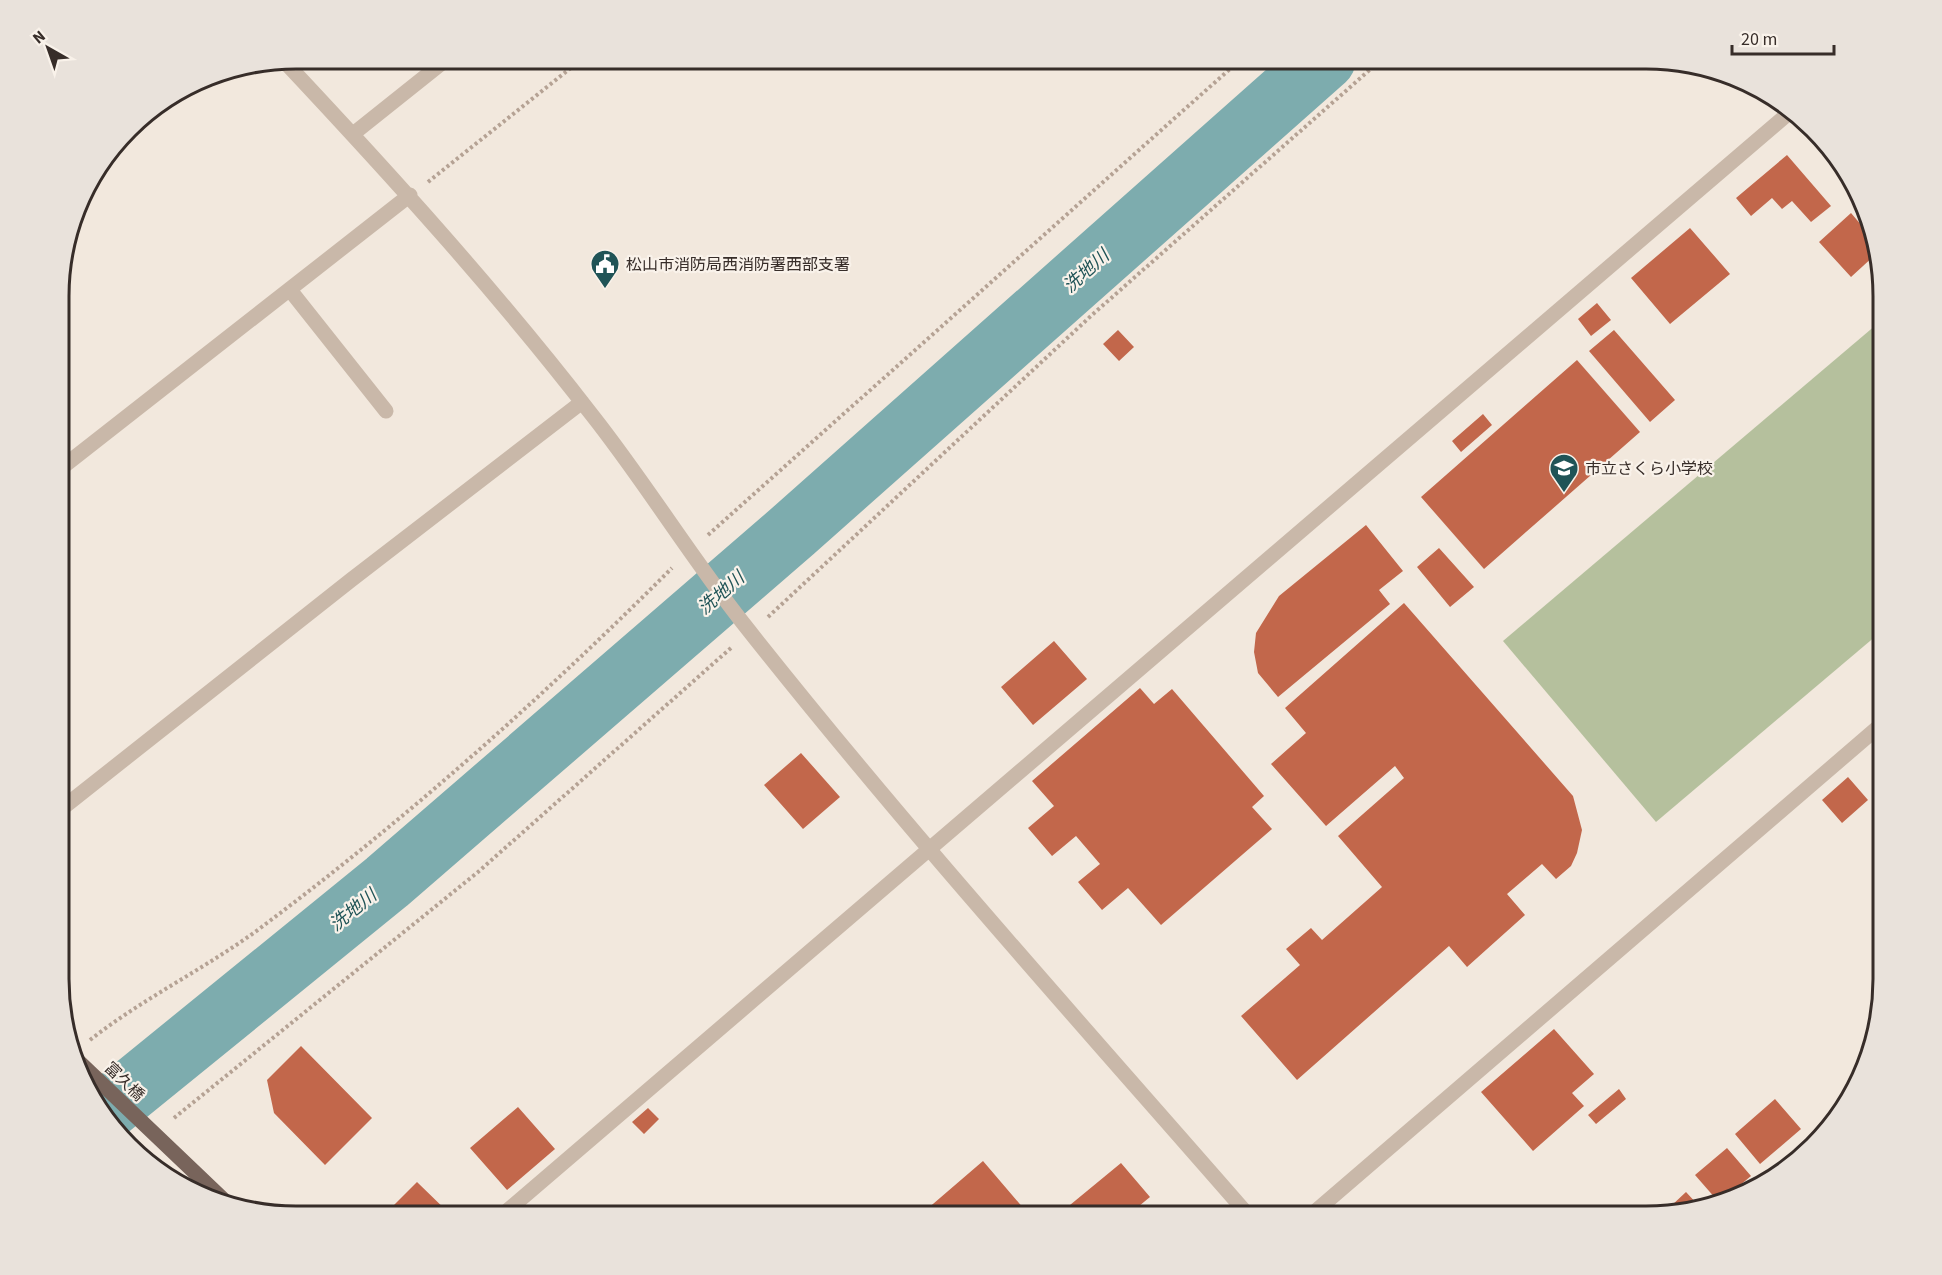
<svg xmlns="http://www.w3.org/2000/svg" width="1942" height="1275" font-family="'Source Sans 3','Noto Sans JP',sans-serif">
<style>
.green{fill:#b5c09d}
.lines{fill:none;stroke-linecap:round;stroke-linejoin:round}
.river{stroke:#7dacae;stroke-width:62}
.building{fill:#c2674b}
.path{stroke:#b5a294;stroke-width:4;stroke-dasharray:3 3;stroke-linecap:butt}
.minor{stroke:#c9b8a9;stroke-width:15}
.major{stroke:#78645b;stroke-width:15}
.labels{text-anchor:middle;stroke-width:4.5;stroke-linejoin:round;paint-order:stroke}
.poi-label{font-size:16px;fill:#372d29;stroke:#f9f2ea;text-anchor:start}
.street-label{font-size:16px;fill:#372d29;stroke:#f9f2ea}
.water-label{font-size:18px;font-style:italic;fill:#205457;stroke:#f9f2ea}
.rim{fill:none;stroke:#372d29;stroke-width:3}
</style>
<rect width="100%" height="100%" fill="#f2e8dd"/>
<path class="green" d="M1883 319V630L1656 822 1503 641Z"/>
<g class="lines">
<path class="river" d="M104 1112 387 882 794 530 1325 59"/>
</g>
<path class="building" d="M1787 155 1831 206 1811 222 1792 201 1782 209 1772 198 1751 216 1736 198Z
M1851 213 1868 233 1875 255 1851 277 1819 242Z
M1690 228 1730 274 1670 324 1631 278Z
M1597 303 1611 320 1591 336 1578 319Z
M1118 330 1134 347 1119 361 1103 344Z
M1614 330 1675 400 1650 422 1589 351Z
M1577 360 1640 432 1484 569 1421 497Z
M1483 414 1492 425 1461 452 1452 441Z
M1366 525 1403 571 1379 590 1390 604 1278 697 1258 673 1254 652 1256 633 1279 596Z
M1439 548 1474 587 1450 607 1417 567Z
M1404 603 1573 796 1582 830 1577 853 1571 866 1556 879 1542 864 1507 894 1525 915 1467 967 1449 946 1297 1080 1241 1016 1300 965 1286 949 1311 928 1322 940 1382 887 1338 836 1404 778 1395 766 1326 826 1271 764 1306 733 1285 708Z
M1054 641 1087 679 1033 725 1001 687Z
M1140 688 1154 704 1172 689 1264 796 1252 807 1272 829 1161 925 1128 888 1102 910 1078 882 1100 864 1076 836 1052 856 1028 828 1054 806 1032 781Z
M801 753 840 797 803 829 764 785Z
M1848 777 1868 800 1842 823 1822 800Z
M1554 1029 1594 1074 1572 1093 1584 1106 1533 1151 1481 1092Z
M301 1046 372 1118 325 1165 274 1113 267 1080Z
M1619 1089 1626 1099 1596 1124 1588 1115Z
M1775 1099 1801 1129 1760 1164 1735 1134Z
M518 1107 555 1149 507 1190 470 1148Z
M648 1108 659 1119 644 1134 632 1122Z
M1727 1148 1751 1176 1727 1196 1716 1199 1695 1175Z
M983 1161 1030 1216H919Z
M1121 1163 1150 1197 1127 1216H1079L1070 1205Z
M417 1182 452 1216H383Z
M1686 1192 1698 1205 1676 1211 1671 1206Z"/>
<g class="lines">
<path class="path" d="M428 182 582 59
M708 535 1241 59
M768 617 1092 315 1382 59
M90 1040C146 996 211 966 267 923 411 815 545 695 672 568
M174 1118 478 872 732 647"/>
<path class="minor" d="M284 61C391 175 496 291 592 415 645 482 690 556 743 623 904 827 1078 1020 1249 1216
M353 134 447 59
M290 290 386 411
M60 469 410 195
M60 810 351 580 582 402
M501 1216 1790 112
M1310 1216 1883 723"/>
<path class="major" d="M78 1061 230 1206"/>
</g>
<defs>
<g id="civic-pin" transform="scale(1.5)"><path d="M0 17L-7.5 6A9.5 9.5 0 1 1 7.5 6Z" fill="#205457" stroke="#f9f2ea"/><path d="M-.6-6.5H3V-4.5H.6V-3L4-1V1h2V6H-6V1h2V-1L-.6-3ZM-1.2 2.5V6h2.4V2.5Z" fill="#fff"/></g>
<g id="school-pin" transform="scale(1.5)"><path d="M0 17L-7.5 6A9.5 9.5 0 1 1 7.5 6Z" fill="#205457" stroke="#f9f2ea"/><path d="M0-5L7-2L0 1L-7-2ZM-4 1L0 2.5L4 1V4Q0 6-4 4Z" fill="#fff"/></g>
</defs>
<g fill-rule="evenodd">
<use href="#civic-pin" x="605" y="264"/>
<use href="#school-pin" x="1564" y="468"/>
</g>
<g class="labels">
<g class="poi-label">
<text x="626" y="270">松山市消防局西消防署西部支署</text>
<text x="1585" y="474">市立さくら小学校</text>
</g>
<g class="street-label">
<text transform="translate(125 1081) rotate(44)" y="6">富久橋</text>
</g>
<g class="water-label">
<text transform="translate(1086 271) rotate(-42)" y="6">洗地川</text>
<text transform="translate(721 593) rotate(-41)" y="6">洗地川</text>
<text transform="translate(353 910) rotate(-39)" y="6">洗地川</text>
</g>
</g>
<path d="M0 0H1942V1275H0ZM296 69H1646A227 227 0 0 1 1873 296V979A227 227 0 0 1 1646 1206H296A227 227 0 0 1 69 979V296A227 227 0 0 1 296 69Z" fill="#e9e2db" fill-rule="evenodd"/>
<path class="rim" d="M296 69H1646A227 227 0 0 1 1873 296V979A227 227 0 0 1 1646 1206H296A227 227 0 0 1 69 979V296A227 227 0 0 1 296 69Z"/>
<g transform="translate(48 48) rotate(320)" stroke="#f9f2ea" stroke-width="4.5" paint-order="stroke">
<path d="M0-4.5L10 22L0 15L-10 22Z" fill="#372d29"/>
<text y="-9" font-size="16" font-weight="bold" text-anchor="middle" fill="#372d29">N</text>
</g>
<path d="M1732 45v9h102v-9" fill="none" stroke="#372d29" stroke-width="3"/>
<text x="1741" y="45" font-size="18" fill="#372d29" stroke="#f9f2ea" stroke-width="4.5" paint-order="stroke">20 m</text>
</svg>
